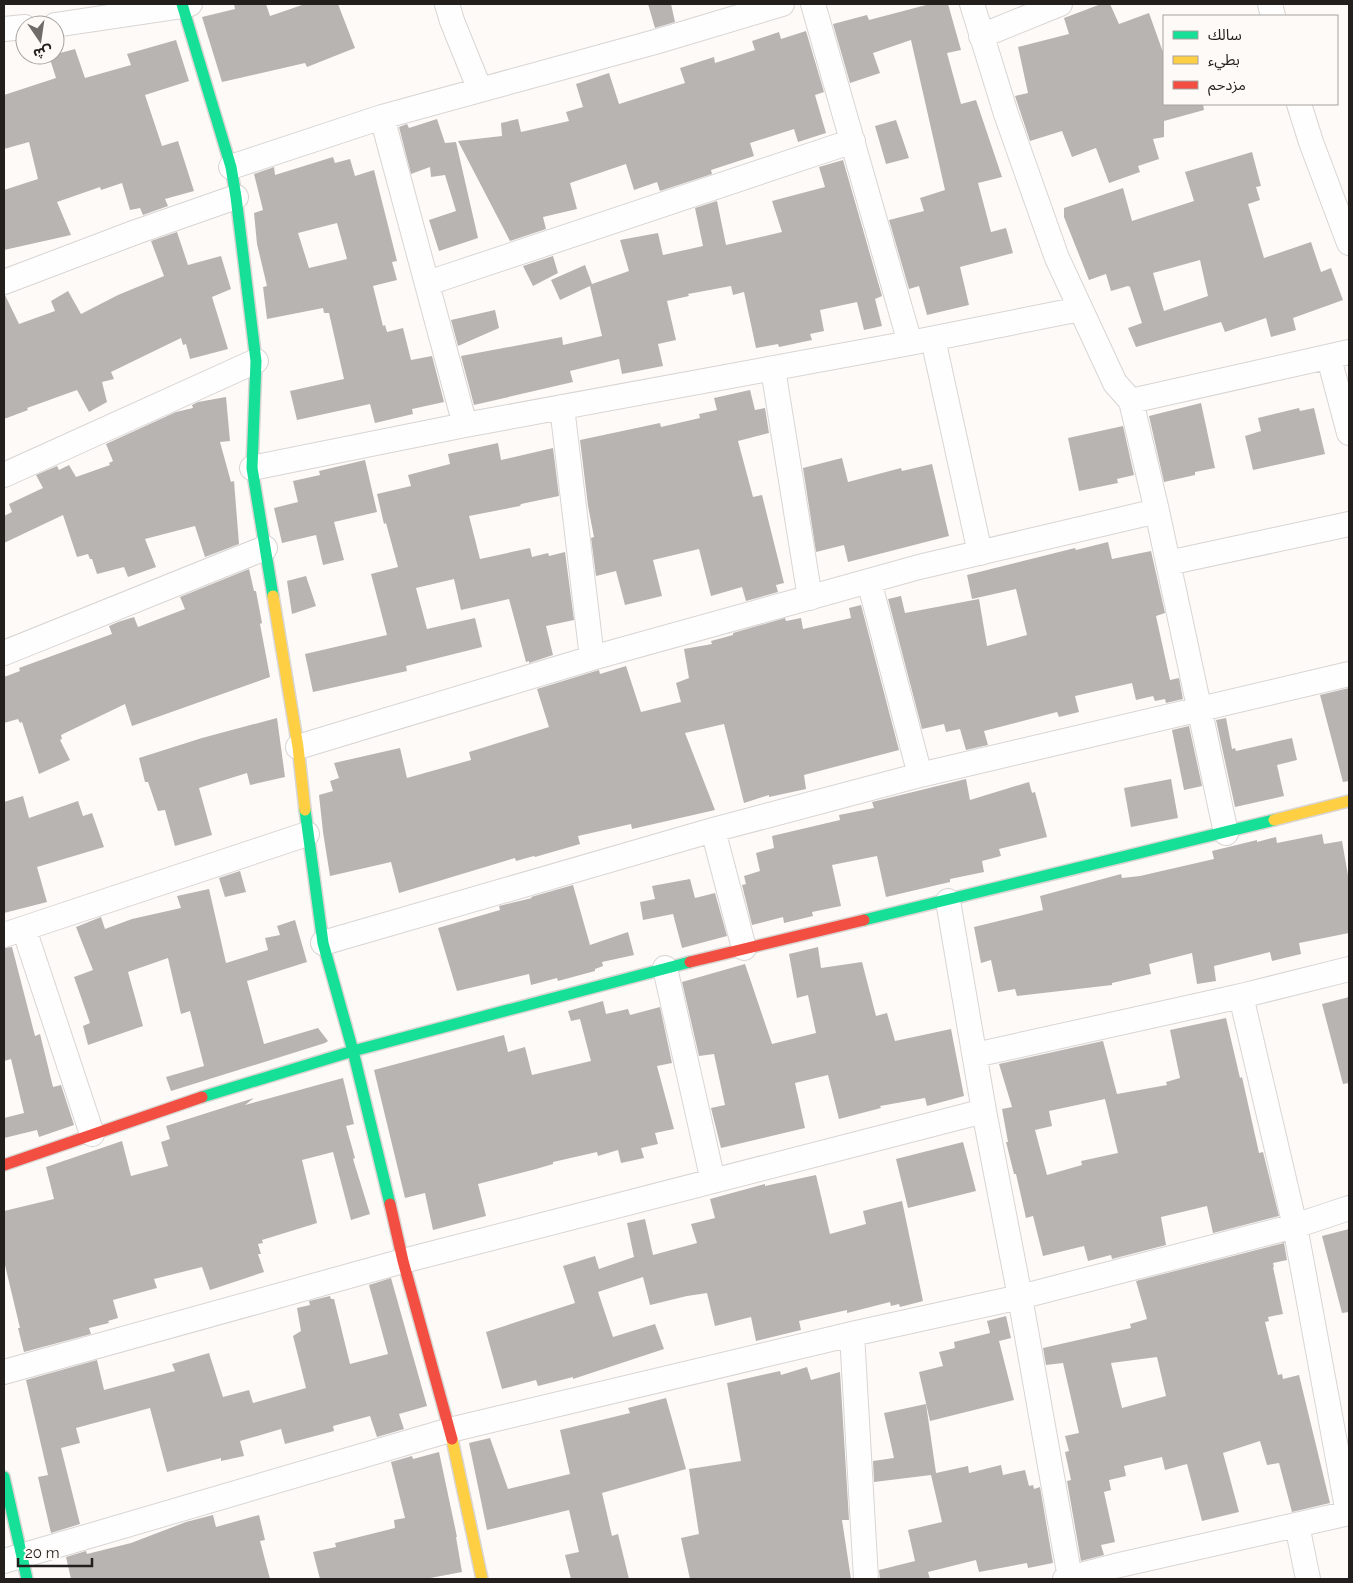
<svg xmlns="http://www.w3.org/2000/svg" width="1353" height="1583" font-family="Raleway,'Noto Sans Arabic',sans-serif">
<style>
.building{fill:#b7b4b2;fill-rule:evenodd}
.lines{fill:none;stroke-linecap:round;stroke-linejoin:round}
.street-casing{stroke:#d8d5d3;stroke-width:26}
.fast-casing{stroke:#d8d5d3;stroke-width:14}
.slow-casing{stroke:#d8d5d3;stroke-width:14}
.jam-casing{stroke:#d8d5d3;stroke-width:14}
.street{stroke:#fffefe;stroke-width:24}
.fast{stroke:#16e098;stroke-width:11}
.slow{stroke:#ffcf43;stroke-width:11}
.jam{stroke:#f24e42;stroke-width:11}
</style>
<rect width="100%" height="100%" fill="#fdfaf8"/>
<path class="building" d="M234 4H266L270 16 305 4H338L355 48 307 67 305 63 222 82 202 17 235 9Z
M648 4H671L675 22 655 28Z
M930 4H948L961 50 947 53 961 104 976 100 1002 177 978 183 991 232 1006 228 1013 253 960 267 969 305 927 315 919 286 909 289 889 220 924 211 920 198 945 190 911 40 873 53 880 73 850 83 833 24 867 15 869 20Z
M1101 4H1110L1119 24 1149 13 1164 55V104H1203L1204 110 1164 121V137L1153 139 1159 159 1138 166 1140 172 1109 183 1096 148 1072 157 1062 131 1030 141 1015 96 1028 93 1018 47 1069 34 1064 18Z
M806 31 824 92 815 95 826 133 798 142 794 129 750 143 754 156 711 170 712 174 660 191 657 182 634 190 626 164 570 183 577 209 543 217 546 229 510 241 458 141 502 136 501 123 518 119 521 132 569 121 566 112 583 107 576 84 609 73 619 104 685 83 680 68 714 57 715 63 755 50 752 41 779 32 781 39Z
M176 40 189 81 145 95 162 146 178 141 194 191 165 199 168 206 143 215 140 208 130 210 122 183 101 190 100 187 57 202 71 235 4 250V190L38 179 29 142 4 149V95L56 78 49 56 75 49 85 78 131 65 127 54Z
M437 119 445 143 456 142 478 238 439 251 429 220 456 211 445 175 431 177 430 167 411 174 399 127 407 124 409 128Z
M896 120 909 158 886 164 875 126Z
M1252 152 1261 186 1256 187 1260 200 1248 204 1264 258 1311 242 1321 272 1331 268 1343 300 1293 318 1296 330 1271 337 1266 318 1225 332 1221 322 1136 347 1128 328 1142 323 1130 287 1128 286 1111 291 1106 274 1089 280 1064 217V208L1123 188 1132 221 1194 201 1185 172ZM1200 260 1208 296 1164 311 1153 273Z
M333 157 335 163 350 159 355 176 374 170 397 261 392 262 397 280 373 286 383 326 385 325 387 332 403 328 411 360 432 356 444 402 412 409 413 414 375 423 370 404 297 420 290 391 344 379 329 313H324L323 308 267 319 263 287 267 286 257 244 254 213 263 210 254 174 274 167 275 175ZM337 223 347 259 309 268 298 233Z
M843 160 882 296 875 299 882 326 864 330 857 302 820 310 824 331 810 334 812 340 779 347 778 344 756 348 744 292 733 295 731 286 688 294 689 296 667 301 676 340 658 344 663 366 622 374 619 359 570 371 573 382 474 405 461 356 562 337 563 345 602 336 590 286 560 300 551 280 585 265 592 284 629 271 620 240 658 233 663 255 703 246 695 208 717 201 726 245 782 232 772 201 825 187 819 167Z
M177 232 188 265 221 256 231 289 212 297 228 349 190 359 186 344 183 345 181 338 111 372 114 379 102 382 107 402 89 412 77 390 27 408 28 410 4 419V295H5L19 324 55 311 51 301 68 291 81 314 118 295 164 276 151 241Z
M553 256 558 273 533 286 523 266Z
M495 310 499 328 458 346 451 320Z
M750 390 755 410 765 408 769 433 738 441 753 497 762 495 784 583 776 585 778 592 746 601 742 587 711 596 699 549 653 560 662 596 625 605 616 571 596 576 591 538 594 537 588 506 580 440 660 423 661 427 700 418 699 414 717 410 714 398Z
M226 397 230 441 220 442 231 482 234 481 239 544 205 557 195 526 145 539 156 567 128 577 124 567 97 574 92 559H90L88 554 77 557 63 515 4 543V516L12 512 9 504 43 488 36 475 57 466 59 470 69 465 76 477 110 465 109 463 113 461 106 444 176 412 193 408 192 405 198 402Z
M1201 403 1215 468 1195 472V475L1164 482 1149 416Z
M1299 408 1300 411 1314 408 1325 454 1253 470 1245 436 1261 431 1258 418Z
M1123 426 1134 475 1117 479 1118 483 1079 491 1068 438Z
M498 443 501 460 553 448 559 496 521 504 520 506 469 516 480 559 530 548 532 557 548 553 549 556 565 552 574 620 546 626 553 655 529 663V661L526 662 509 599 461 610 454 579 416 588 427 629 475 618 482 647 406 666 407 671 313 692 305 654 387 635 371 574 398 567 386 523 384 524 377 494 411 486 408 475 450 464 448 454Z
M842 458 848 482 901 468 902 471 932 464 949 536 848 562 844 545 816 552 803 468Z
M365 460 377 512 334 522 344 560 323 565 316 535 282 543 274 508 298 502 293 481 320 475 319 471Z
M1108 542 1112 559 1151 551 1165 613 1156 616 1170 680 1179 678 1183 699 1166 703 1165 699 1155 701 1153 696 1136 700 1132 683 1075 696 1079 712 1059 717 1057 712 984 731 988 745 966 750 960 729 946 732 944 724 922 729 888 599 901 596 905 613 979 599 987 646 1027 635 1016 589 972 599 967 575 1075 548 1076 550Z
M249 569 254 591H256L262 623 260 624 270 677 132 726 125 704 61 735 62 739 60 740 70 760 39 774 22 722 20 723 18 719 4 723V677L20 671 19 668 112 634 109 626 118 622 134 617 138 627 185 609 180 597Z
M306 576 316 606 292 614 287 581Z
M861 605 899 750 804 775 806 789 769 797V795L744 803 724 724 685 733 715 810 632 829 631 824 578 836 580 844 535 857 534 856 516 861 515 858 399 893 391 862 330 876 323 832 319 795 333 791 330 781 339 778 334 763 400 748 407 778 471 760 469 752 549 727 537 689 599 670 600 674 626 666 641 712 681 702 676 683 689 678 684 649 712 644 711 641 733 635V633L785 618 786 621 801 618 803 629 851 618 849 608Z
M1349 688V781L1343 782 1320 695Z
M277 718 285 777 250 785 247 773 199 788 212 835 175 846 165 810 158 811 148 782H145L139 758 202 738Z
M1226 718 1232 749 1235 748 1236 751 1292 738 1297 760 1277 765 1284 796 1235 807 1216 720Z
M1189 726 1202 786 1184 790 1172 730Z
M966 779 970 800 1029 782 1032 793 1035 792 1047 837 999 849 1001 856 982 861 984 872 950 879V882L886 897 877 856 832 865 841 906 812 912 813 916 784 923 783 917 752 925 742 885 746 884 744 876 760 871 756 853 774 848 772 836 840 820 839 815 874 808 872 802Z
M1171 779 1178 818 1131 827 1124 788Z
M23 796 29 818 78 801 83 816 92 813 104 847 37 867 47 902 4 913V802Z
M1322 834 1324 844 1342 841 1349 881V933L1299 943 1301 954 1272 961 1270 952 1214 966 1216 981 1197 984 1192 953 1149 964 1151 974 1112 983V985L1017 996 1015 989 998 992 991 960 981 963 974 927 1043 910 1040 896 1121 874 1122 878 1140 876 1214 859 1212 851 1257 840V842L1276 837 1277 843Z
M240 871 246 892 225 897 219 878Z
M690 879 695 898 715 893 727 936 682 948 673 914 643 920 640 902 655 899 652 886Z
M573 885 590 945 628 932 634 955 602 962 603 966 595 969V971L558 981 557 978 531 985 529 974 457 991 438 928 500 910 499 906 532 898 531 897Z
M209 889 226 963 268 950 265 938 280 935 277 926 295 920 307 962 247 981 264 1044 318 1028 328 1041 325 1043 171 1091 166 1077 204 1066 190 1011 181 1014 168 958 128 972 143 1026 88 1045 83 1026 90 1023 74 977 93 970 76 927 101 917 105 929 132 919 181 908 177 896Z
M12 947 35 1036 40 1034 53 1087 61 1085 74 1125 39 1137 37 1130 4 1138V1118L24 1113 11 1059 4 1061V948Z
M818 947 821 968 862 962 876 1016 887 1013 895 1041 951 1029 964 1096 927 1106 925 1098 880 1106 881 1108 839 1119 828 1075 795 1083 805 1128 721 1148 711 1108 725 1105 714 1054 699 1056 682 982 745 964 772 1044 816 1033 808 995 797 998 789 954Z
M1349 997V1083L1343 1084 1322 1004Z
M603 1001 606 1014 628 1009 630 1015 660 1007 672 1063 657 1066 674 1129 655 1133 658 1144 641 1148 644 1158 621 1163 618 1150 598 1156 597 1152 553 1162V1164L536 1169 478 1184 486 1216 433 1230 425 1193 405 1198 374 1070 504 1035 508 1052 525 1047 532 1075 591 1061 580 1019 571 1021 568 1011Z
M1226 1018 1240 1078 1242 1077 1259 1153 1263 1152 1279 1216 1213 1233 1207 1206 1161 1217 1166 1245 1112 1259 1111 1255 1088 1261 1084 1246 1043 1256 1033 1216 1026 1218 1016 1174H1014L1006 1142H1008L1002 1109 1012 1107 999 1064 1103 1041 1117 1094 1167 1085 1166 1082 1180 1078 1170 1030ZM1105 1099 1118 1153 1081 1161 1082 1165 1047 1175 1035 1130 1052 1126 1049 1111Z
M343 1078 354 1124 346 1126 355 1158 353 1159 370 1214 351 1220 333 1152 302 1160 317 1223 262 1240 263 1243 258 1244 261 1254H258L264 1272 210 1290 202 1267 154 1279 157 1288 113 1300 118 1318 108 1321 109 1323 89 1328 91 1334 24 1352 18 1328H20L4 1261V1211L54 1199 46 1167 122 1141 131 1176 168 1166 161 1142 170 1139 166 1126 254 1098 245 1105Z
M963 1142 976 1191 908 1208 896 1159Z
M816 1175 830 1234 866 1224 863 1211 902 1201 923 1301 900 1307 899 1304 891 1306 890 1302 847 1313V1310L799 1321 801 1330 756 1341 751 1317 715 1326 707 1293 687 1296 650 1305 643 1277 598 1292 613 1337 655 1324 664 1349 573 1379V1377L538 1386 536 1380 502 1389 486 1332 575 1303 563 1266 595 1256 599 1269 634 1257 627 1223 645 1219 653 1255 697 1243 691 1224 715 1218 710 1199 765 1184V1186Z
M1349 1229V1312L1342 1313 1322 1236Z
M1284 1243 1287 1260 1273 1263 1274 1267H1273L1283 1314 1268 1317 1269 1321 1265 1322 1278 1375 1282 1374 1283 1379 1299 1375 1330 1503 1292 1512 1279 1463 1267 1465 1260 1441 1223 1453 1239 1512 1202 1521 1187 1464 1165 1470 1162 1457 1124 1466 1126 1476 1109 1480 1111 1490 1104 1492 1115 1542 1101 1545 1104 1555 1081 1561 1067 1481 1071 1480 1065 1452 1069 1451 1065 1436 1079 1433 1063 1363 1046 1365 1043 1348 1131 1328 1130 1324 1147 1319 1136 1281ZM1157 1357 1166 1396 1122 1408 1111 1363Z
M391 1278 427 1406 399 1414 404 1429 377 1437 370 1416 333 1426 334 1431 285 1444 281 1429 240 1441 244 1456 221 1461V1458L167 1472 150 1408 76 1428 80 1443 61 1448 80 1524 51 1533 38 1477 48 1475 26 1380 97 1360 104 1390 175 1371 172 1364 209 1353 223 1397 249 1390 253 1403 306 1388 293 1336 301 1331 297 1308 310 1305 309 1301 330 1296 331 1299H334L350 1364 388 1354 369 1285Z
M1006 1316 1011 1338 999 1341 1014 1400 930 1421 919 1372 943 1366 939 1352 955 1348 954 1342 990 1333 987 1321Z
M807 1367 811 1380 840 1372 849 1520H842L851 1579H690L681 1538 699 1534 689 1469 741 1461 727 1383 780 1371 781 1375Z
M666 1398 686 1469 602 1493 612 1536 618 1534 629 1579H571L565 1555 579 1552 569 1510 487 1530 469 1443 490 1438 508 1489 570 1474 560 1430 630 1413 628 1408Z
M926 1404 936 1473 968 1466 969 1473 1001 1465 1003 1475 1025 1470 1029 1486 1033 1485 1034 1489 1040 1487 1053 1563 1028 1568 1027 1563 979 1572 976 1560 928 1572 930 1579H880L879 1570 915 1561 908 1530 942 1522 931 1475 874 1482 873 1461 894 1458 884 1413Z
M439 1452 457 1537H456L462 1572 425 1579H320L313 1552 336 1547 335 1543 395 1528 394 1520 405 1518 391 1462 412 1456 413 1459Z
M213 1515 216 1527 259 1515 265 1540 260 1541 270 1579H71L66 1557 86 1551 87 1554 131 1543 186 1522Z"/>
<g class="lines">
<g class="street-casing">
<path id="street" d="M447 4 452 21 480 90
M813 4 910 343
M972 4 1006 114 1057 258 1115 383 1131 401 1157 511 1226 833
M1270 4 1273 16
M55 25 183 6 190 4
M4 29 25 27
M981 36 1060 4
M1299 104 1311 142 1349 243
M382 117 465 425
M231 167 382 117 655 42 782 4
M4 282 136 232 236 197
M428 283 853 141
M933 339 980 553
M1329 358 1349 433
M773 369 810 598
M1131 401 1349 352
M562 407 592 658
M252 468 465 425 910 343 1080 309
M4 475 256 361
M1168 563 1349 524
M869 581 920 775
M4 653 265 548
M298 747 592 658 919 567 1157 511
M713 830 744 948
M948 901 984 1111 1020 1297 1070 1578
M24 929 92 1134
M4 935 307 834
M323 943 713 830 920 775 1349 674
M665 968 713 1181
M1241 996 1295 1226 1348 1513
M975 1055 1241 996 1349 969
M852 1334 866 1579
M4 1372 403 1261 984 1111
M1297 1525 1308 1579
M4 1561 450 1430 852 1334 1020 1297 1295 1226 1349 1208
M1065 1579 1115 1566 1349 1513"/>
</g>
<g class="fast-casing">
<path id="fast" d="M182 4 231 167 236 197 256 361 252 468 273 596
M305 810 323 943 353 1051 390 1204
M864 920 1274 820
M202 1097 353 1051 690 962
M4 1477 27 1579"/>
</g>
<g class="slow-casing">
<path id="slow" d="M273 596 298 747 305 810
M1274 820 1349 801
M452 1439 482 1579"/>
</g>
<g class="jam-casing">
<path id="jam" d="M690 962 864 920
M4 1165 202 1097
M390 1204 403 1261 452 1439"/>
</g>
<use href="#street" class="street"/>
<use href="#fast" class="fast"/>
<use href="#slow" class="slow"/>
<use href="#jam" class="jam"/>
</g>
<rect width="1353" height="1583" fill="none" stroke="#221f1d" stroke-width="10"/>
<rect x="1163" y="15" width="175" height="90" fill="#fefaf7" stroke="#a6a2a0"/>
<rect x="1173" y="31" width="25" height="8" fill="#16e098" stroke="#a6a2a0"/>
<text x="1208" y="40" font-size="15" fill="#221f1d">سالك</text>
<rect x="1173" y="56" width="25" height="8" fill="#ffcf43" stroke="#a6a2a0"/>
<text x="1208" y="65" font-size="15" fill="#221f1d">بطيء</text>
<rect x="1173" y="81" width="25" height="8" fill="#f24e42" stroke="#a6a2a0"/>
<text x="1208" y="90" font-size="15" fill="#221f1d">مزدحم</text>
<g transform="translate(40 40) rotate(167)"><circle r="24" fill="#fefaf7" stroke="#a6a2a0"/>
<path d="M0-4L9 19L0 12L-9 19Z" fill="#6f6c6a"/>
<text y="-8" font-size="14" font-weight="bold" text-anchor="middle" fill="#221f1d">ش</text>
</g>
<path d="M18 1558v8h74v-8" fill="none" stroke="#221f1d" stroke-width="2.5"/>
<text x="25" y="1558" font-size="15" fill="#221f1d" stroke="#fefaf7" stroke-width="4" paint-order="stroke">20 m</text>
</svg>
